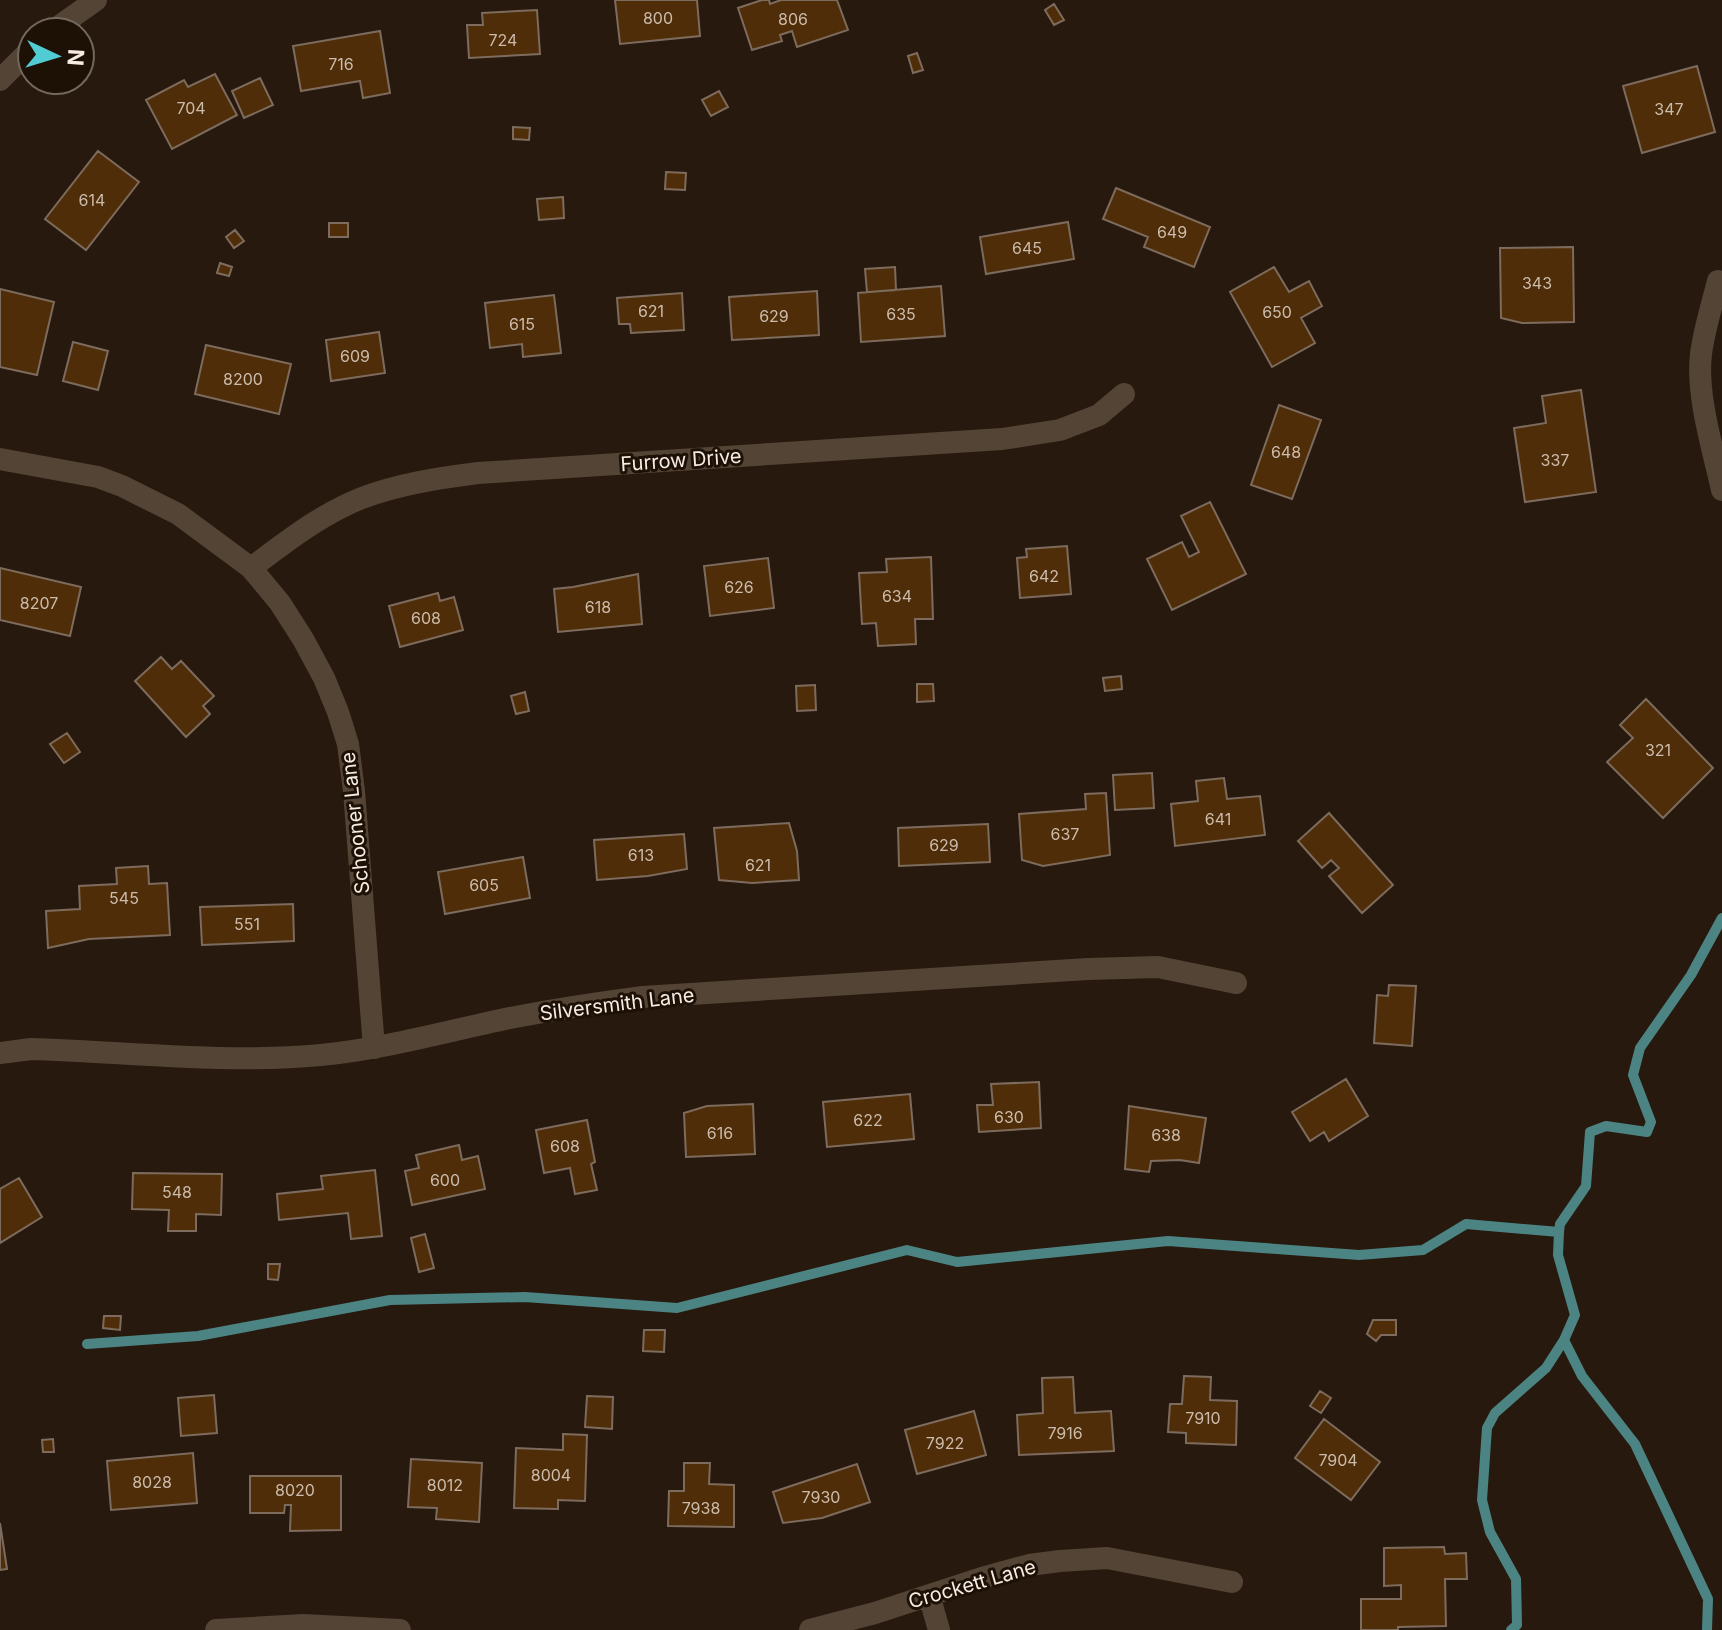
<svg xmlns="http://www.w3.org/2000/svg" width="1722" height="1630" font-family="Inter,sans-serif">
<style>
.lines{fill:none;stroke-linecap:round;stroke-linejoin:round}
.stream{stroke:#4c8484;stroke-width:10}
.building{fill:#4f2d08;stroke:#7d6b5d;stroke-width:2}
.minor{stroke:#544436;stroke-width:22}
.labels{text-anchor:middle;stroke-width:6;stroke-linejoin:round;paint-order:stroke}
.number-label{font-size:16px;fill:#ccbcac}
.street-label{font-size:20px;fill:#f6ece3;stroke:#1d1005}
</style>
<rect width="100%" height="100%" fill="#27190d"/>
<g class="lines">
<path class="stream" d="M1564 1340 1582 1376 1635 1444 1708 1599 1707 1630
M87 1344 198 1336 390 1300 525 1297 677 1308 907 1250 957 1262 1168 1241 1359 1255 1423 1250 1466 1224 1559 1232
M1511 1630 1517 1625 1516 1579 1490 1532 1482 1500 1487 1428 1495 1413 1546 1368 1564 1340 1575 1315 1558 1255 1559 1232 1560 1224 1586 1186 1590 1132 1606 1126 1647 1132 1651 1122 1633 1075 1640 1048 1691 975 1722 918"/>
</g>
<path class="building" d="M615 0H697L700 36 620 44Z
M762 0H769L770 4 781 0H837L848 30 797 47 792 31 780 35 782 41 752 50 738 8Z
M1054 4 1064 20 1054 25 1045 10Z
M537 10 540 54 469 58 467 25H483L482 13Z
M380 31 390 93 363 98 360 81 301 91 293 46Z
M917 53 923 70 913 73 908 56Z
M1697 66 1715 132 1642 153 1623 86Z
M215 74 237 115 172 149 146 100 184 80 188 87Z
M260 78 273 105 244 118 232 91Z
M719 91 728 107 711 116 702 100Z
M513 127 530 128 529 140 513 139Z
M98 151 139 182 86 250 45 219Z
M666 172 686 173 685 190 665 189Z
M1116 188 1210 227 1194 267 1144 247 1148 237 1103 219Z
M563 197 564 218 539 220 537 199Z
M1068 222 1074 259 986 274 980 237Z
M329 223H348V237H329Z
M235 230 244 241 234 248 226 237Z
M1573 247 1574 322 1522 323 1501 318 1500 248Z
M220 263 232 267 229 276 217 273Z
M895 267 896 290 867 292 865 269Z
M1274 267 1289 292 1309 281 1322 306 1301 318 1315 343 1272 367 1230 292Z
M941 286 945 336 861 342 858 293Z
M0 289 54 302 37 375 0 367Z
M817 291 819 335 732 340 729 297Z
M682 293 684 330 631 333 630 324H619L617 298Z
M554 295 561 353 523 357 522 344 490 348 485 303Z
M379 332 385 373 331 381 326 340Z
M73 342 108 351 98 390 63 381Z
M206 345 291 364 279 414 195 394Z
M1581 390 1596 492 1525 502 1514 428 1546 423 1542 396Z
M1279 405 1321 420 1292 499 1251 485Z
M1210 502 1246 574 1172 610 1147 559 1182 542 1189 557 1199 552 1181 516Z
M1067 546 1071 594 1020 598 1017 558 1027 557 1026 549Z
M931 557 933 619H915L916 644 878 646 876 623 862 624 859 573 887 572 886 559Z
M768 558 774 608 710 616 704 566Z
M0 568 81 587 70 636 0 620Z
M638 574 642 624 558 632 554 589 573 587Z
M438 593 440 601 454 597 463 630 400 647 389 606Z
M161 657 172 669 181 661 214 696 203 706 210 714 186 737 135 681Z
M1121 676 1122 689 1105 691 1103 678Z
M917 684H933L934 701 917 702Z
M815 685 816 710 797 711 796 686Z
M525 692 529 711 516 714 511 696Z
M1646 699 1713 768 1663 818 1607 762 1633 738 1620 725Z
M67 733 80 752 64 763 50 744Z
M1152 773 1154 808 1115 810 1113 775Z
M1224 778 1227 799 1260 796 1265 835 1175 846 1171 804 1198 801 1196 781Z
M1106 793 1110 855 1043 866 1022 860 1019 814 1086 809 1085 794Z
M1329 813 1393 885 1362 913 1329 876 1339 868 1331 860 1322 868 1298 841Z
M789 823 797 851 799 880 752 883 719 880 714 828Z
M988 824 990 862 899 866 898 828Z
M684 834 687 869 648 876 597 880 594 840Z
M523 857 530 898 445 914 438 872Z
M148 866 149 884 167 883 170 935 89 939 48 948 46 911 80 909 79 886 117 884 116 868Z
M293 904 294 941 202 945 200 907Z
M1389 985 1416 986 1412 1046 1374 1043 1377 995 1388 996Z
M1346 1079 1368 1116 1329 1141 1324 1132 1310 1141 1292 1112Z
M1039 1082 1041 1128 979 1132 977 1105H993L991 1084Z
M910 1094 914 1139 827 1147 823 1102Z
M753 1104 755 1154 686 1157 684 1113 707 1106Z
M1129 1106 1206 1118 1199 1163 1180 1160 1151 1161 1149 1172 1125 1169Z
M587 1120 595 1162 591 1164 597 1190 575 1194 570 1168 544 1173 536 1130Z
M459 1145 462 1160 478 1156 485 1189 412 1205 405 1171 419 1168 416 1155Z
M375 1170 382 1236 351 1239 348 1213 279 1220 277 1194 323 1189 321 1176Z
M133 1173 222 1174 221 1215 196 1214V1231H168L169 1210 132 1209Z
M19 1178 42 1217 0 1243V1189Z
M425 1234 434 1268 419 1272 411 1238Z
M268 1264H280L278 1280 268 1279Z
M104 1316H121L120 1330 103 1328Z
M1373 1320H1396V1335H1381L1376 1341 1367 1334Z
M644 1330H665L664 1352 643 1351Z
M1184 1376 1211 1377 1210 1400 1237 1401 1236 1445 1186 1443V1433L1168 1432 1170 1404H1182Z
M1073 1377 1075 1413 1111 1411 1114 1451 1019 1455 1017 1415 1043 1413 1042 1378Z
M1320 1391 1331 1398 1321 1413 1310 1406Z
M214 1395 217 1433 181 1436 178 1398Z
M587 1396 613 1397 612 1429 585 1427Z
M974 1411 986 1455 917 1474 905 1430Z
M1324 1419 1380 1462 1351 1500 1295 1458Z
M563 1434 587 1435 585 1501 558 1500V1509L514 1508 516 1448 563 1450Z
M53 1439 54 1452H43L42 1440Z
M193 1453 197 1503 111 1510 107 1461Z
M411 1459 482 1463 479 1522 436 1519 437 1508 408 1507Z
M684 1463H710L709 1484 734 1485V1527L668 1526 669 1491H684Z
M857 1464 870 1502 822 1518 783 1523 773 1492Z
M250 1476H341V1530L290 1531 291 1505H285L284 1513H250Z
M0 1523 7 1569 0 1570Z
M1444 1547 1445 1554 1466 1553 1467 1579H1445L1446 1626 1398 1627V1630H1361V1599H1401V1585L1384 1586V1548Z"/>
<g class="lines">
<path class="minor" d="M51 32 96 0
M0 80 32 48
M1718 281C1712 305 1704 330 1701 354 1696 395 1713 449 1722 490
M0 459 98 477 122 486 178 514 251 568 280 603 303 639 324 678 338 712 348 744 354 791 374 1048
M251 568C286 542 321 514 362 498 399 484 439 478 478 473L1002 439 1060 430 1099 415 1124 394
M0 1053 31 1049C128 1052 224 1064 321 1055 383 1049 444 1032 505 1019 551 1010 597 1003 643 997L1088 969 1158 967 1236 983
M929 1595 939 1630
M216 1630 303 1625 400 1630
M810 1630 875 1613 985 1577 1029 1565 1060 1561 1107 1558 1232 1582"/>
</g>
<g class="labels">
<g class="number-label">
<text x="658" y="24">800</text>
<text x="793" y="25">806</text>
<text x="503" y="46">724</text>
<text x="341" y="70">716</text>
<text x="191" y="114">704</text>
<text x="1669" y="115">347</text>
<text x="92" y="206">614</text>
<text x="1172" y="238">649</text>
<text x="1027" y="254">645</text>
<text x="1537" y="289">343</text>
<text x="651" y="317">621</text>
<text x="1277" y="318">650</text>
<text x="901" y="320">635</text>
<text x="774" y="322">629</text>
<text x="522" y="330">615</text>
<text x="355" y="362">609</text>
<text x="243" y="385">8200</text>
<text x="1286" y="458">648</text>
<text x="1555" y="466">337</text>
<text x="1044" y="582">642</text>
<text x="739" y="593">626</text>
<text x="897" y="602">634</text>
<text x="39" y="609">8207</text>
<text x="598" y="613">618</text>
<text x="426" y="624">608</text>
<text x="1658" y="756">321</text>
<text x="1218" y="825">641</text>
<text x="1065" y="840">637</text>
<text x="944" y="851">629</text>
<text x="641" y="861">613</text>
<text x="758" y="871">621</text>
<text x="484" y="891">605</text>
<text x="124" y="904">545</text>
<text x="247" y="930">551</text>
<text x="1009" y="1123">630</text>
<text x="868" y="1126">622</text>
<text x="720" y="1139">616</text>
<text x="1166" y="1141">638</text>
<text x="565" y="1152">608</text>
<text x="445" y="1186">600</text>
<text x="177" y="1198">548</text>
<text x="1203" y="1424">7910</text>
<text x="1065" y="1439">7916</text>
<text x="945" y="1449">7922</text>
<text x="1338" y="1466">7904</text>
<text x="551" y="1481">8004</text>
<text x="152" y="1488">8028</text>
<text x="445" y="1491">8012</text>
<text x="295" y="1496">8020</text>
<text x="821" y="1503">7930</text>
<text x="701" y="1514">7938</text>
</g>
<g class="street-label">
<text transform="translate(681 460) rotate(-4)" y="7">Furrow Drive</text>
<text transform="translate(355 823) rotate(-96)" y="7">Schooner Lane</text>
<text transform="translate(617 1004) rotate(-7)" y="7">Silversmith Lane</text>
<text transform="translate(972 1584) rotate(-16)" y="7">Crockett Lane</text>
</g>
</g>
<g transform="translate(56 56) rotate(94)"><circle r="38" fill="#1d1005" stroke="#74685e" stroke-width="2"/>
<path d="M0-6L14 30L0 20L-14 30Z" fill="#51ccd3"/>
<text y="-12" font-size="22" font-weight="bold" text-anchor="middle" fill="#f6ece3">N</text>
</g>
</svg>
